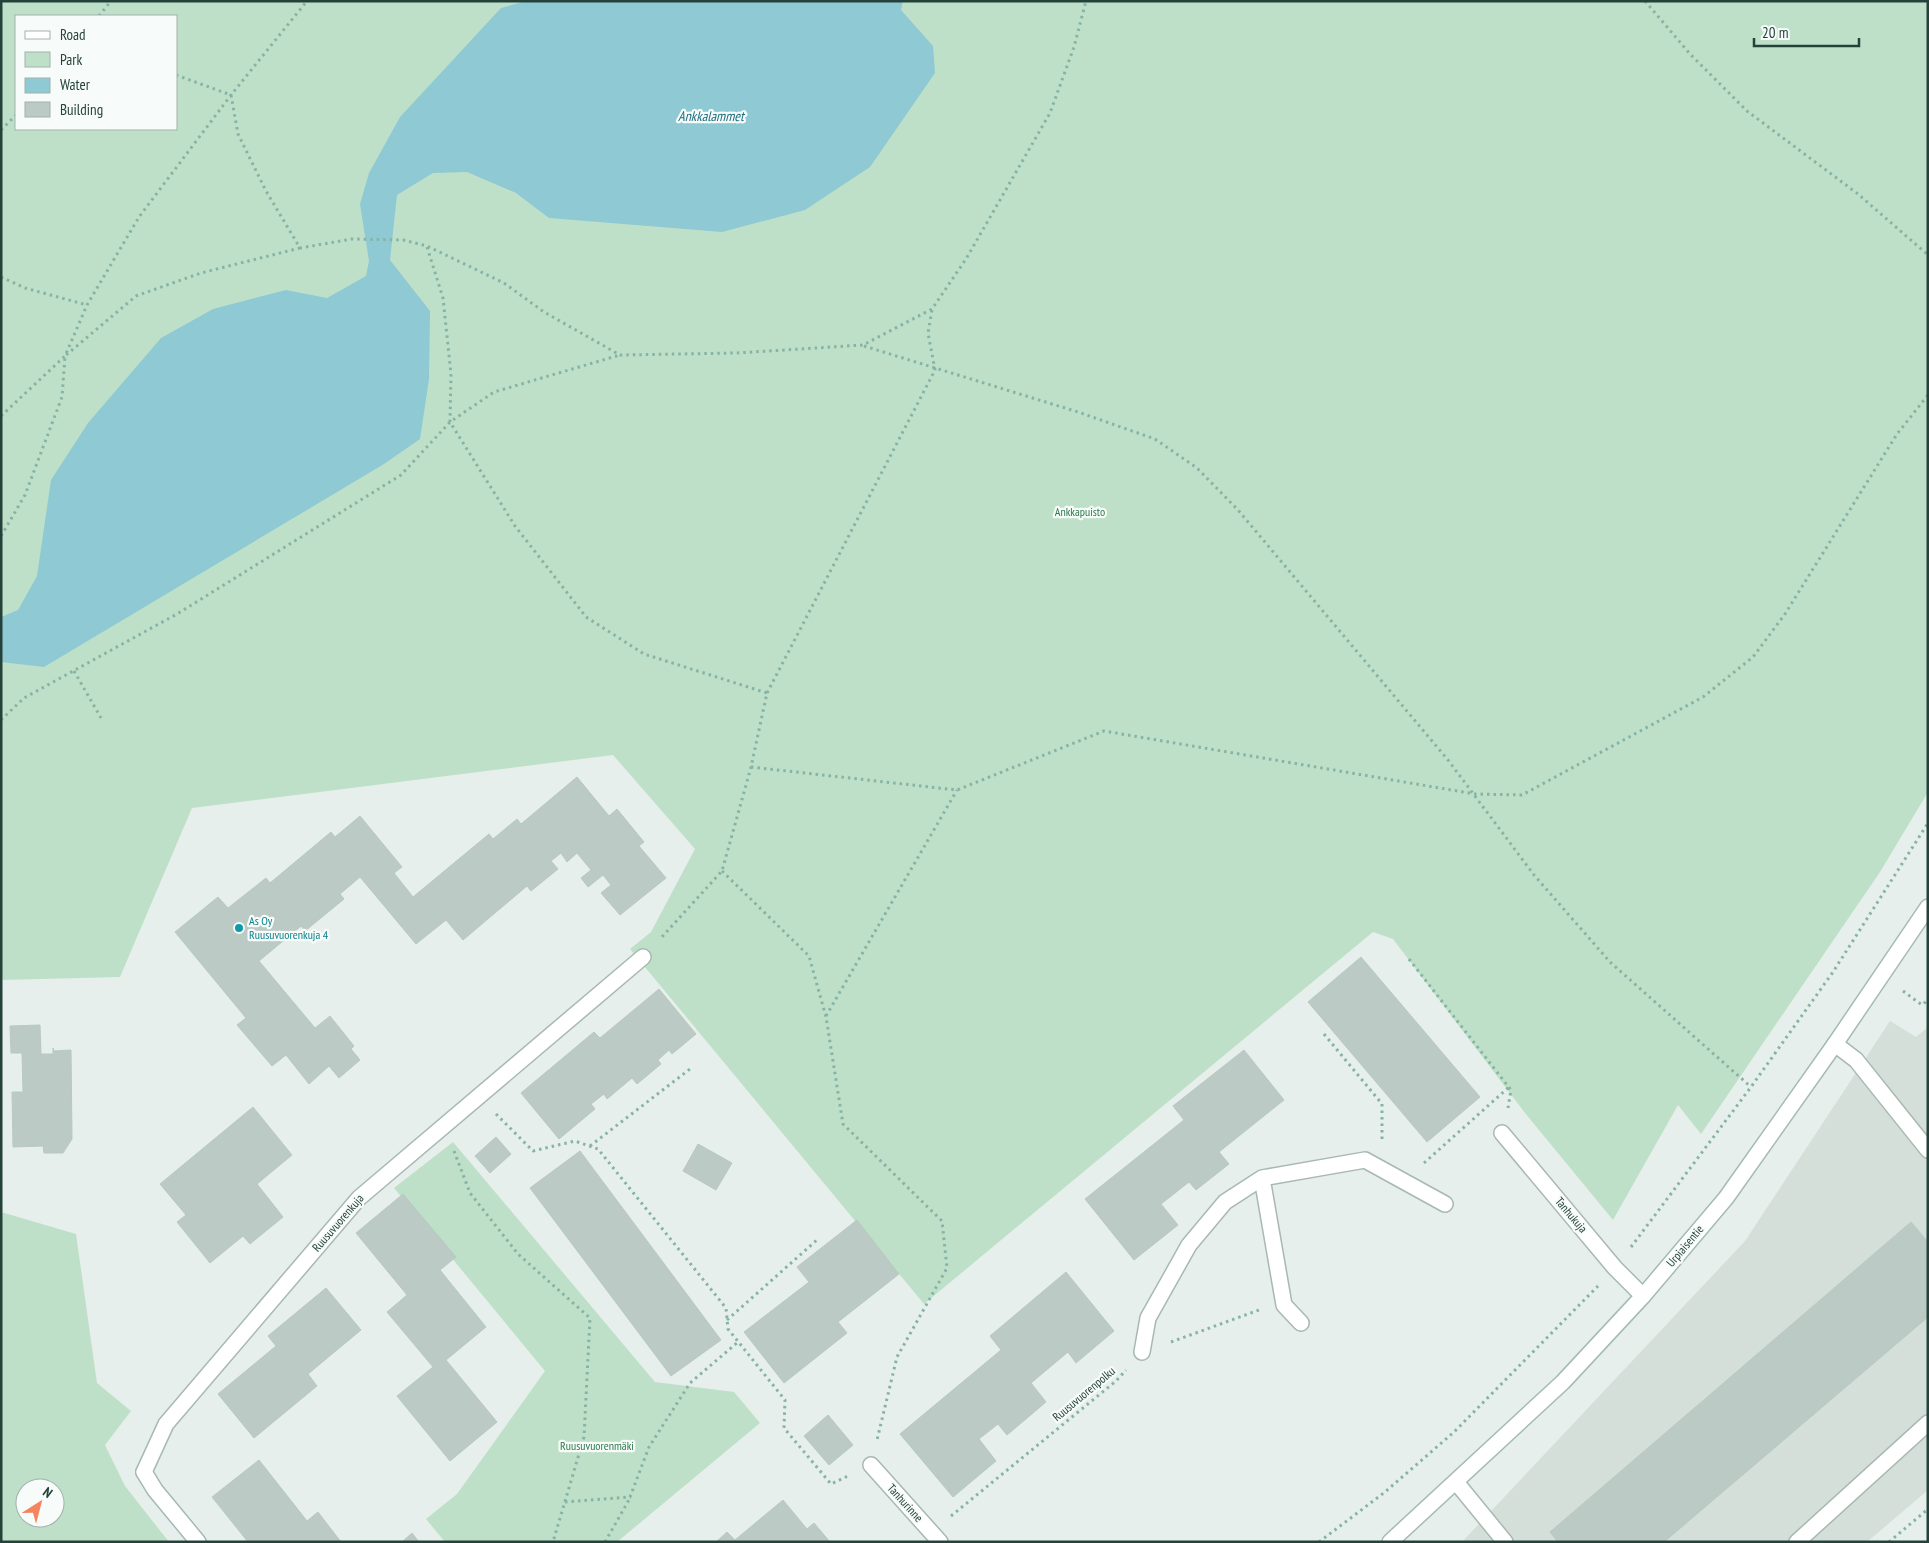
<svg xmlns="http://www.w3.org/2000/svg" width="1929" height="1543" font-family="'PT Sans Narrow',sans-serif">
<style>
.built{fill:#d4dfda}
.green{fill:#bfe0c8;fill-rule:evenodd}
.water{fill:#8ec9d4}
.building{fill:#bbcac4;stroke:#b8c9c2}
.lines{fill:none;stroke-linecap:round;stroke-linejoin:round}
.lane-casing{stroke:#a8b8b2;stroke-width:18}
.street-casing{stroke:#a8b8b2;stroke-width:18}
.secondary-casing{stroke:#a4bbb3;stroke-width:18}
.path{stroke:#86b3a5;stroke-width:3;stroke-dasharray:2.5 4;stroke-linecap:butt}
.lane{stroke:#fff;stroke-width:15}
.street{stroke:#fff;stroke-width:15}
.secondary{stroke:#fff;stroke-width:15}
.culture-dot{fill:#0f9aa8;stroke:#f7fbf9;stroke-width:2}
.labels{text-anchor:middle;stroke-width:4.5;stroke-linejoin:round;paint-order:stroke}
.park-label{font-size:12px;fill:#2d7a4b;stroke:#f7fbf9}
.culture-label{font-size:12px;fill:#0d838f;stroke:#f7fbf9;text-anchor:start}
.street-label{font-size:12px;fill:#24423a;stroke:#f7fbf9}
.water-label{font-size:14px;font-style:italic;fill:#1c6f80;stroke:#f7fbf9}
</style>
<rect width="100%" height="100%" fill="#e6efeb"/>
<path class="built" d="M1890 1021 1916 1037 1928 1027V1490L1867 1542H1462L1745 1241Z"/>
<path class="green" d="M1 1H1928V792L1880 872 1701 1134 1678 1105 1613 1220 1525 1113 1393 939 1373 932 924 1304 630 949 651 932 695 849 613 755 192 808 120 977 1 980ZM16 16H176V129H16Z
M453 1142 655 1382 734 1392 760 1423 617 1542H445L426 1519 457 1494 545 1371 394 1188Z
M1 1212 76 1234 97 1383 131 1411 105 1445 125 1486 169 1542H1ZM25 1488H55V1518H25Z"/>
<path class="water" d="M526 1H903L901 10 933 46 935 73 870 167 805 210 722 232 549 218 516 193 467 172 433 173 397 195 390 260 430 311 429 379 420 439 384 464 44 667 1 662V617L18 610 37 576 51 480 88 423 161 338 213 309 286 290 327 298 366 276 369 261 360 204 369 173 400 117 501 8Z"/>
<path class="building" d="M577 777 609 816 617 809 644 842 639 846 666 878 620 915 601 893 611 885 603 875 588 887 581 878 591 870 577 853 567 862 561 853 551 861 558 869 531 891 527 886 463 940 446 920 416 944 360 877 340 894 344 899 305 931 301 926 259 961 315 1028 330 1016 354 1046 351 1049 360 1060 339 1078 329 1066 309 1084 286 1055 272 1066 237 1025 246 1018 175 932 218 897 228 908 266 878 270 883 331 832 335 837 360 816 402 867 394 873 413 897 489 834 493 839 517 819 521 824Z
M1361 957 1480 1097 1427 1142 1308 1002Z
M659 989 696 1034 672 1054 669 1050 658 1060 661 1064 637 1084 632 1078 607 1099 604 1094 591 1104 595 1109 559 1139 521 1093 594 1032 600 1038Z
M40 1025 41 1054H53V1048L54 1051 71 1050 72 1139 63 1153H44L43 1146 13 1147 12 1092H23L22 1053H11L10 1026Z
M1244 1050 1284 1100 1219 1152 1229 1164 1196 1190 1189 1182 1161 1204 1178 1225 1134 1260 1085 1199 1184 1120 1173 1106Z
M253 1107 292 1155 257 1184 283 1217 250 1244 243 1236 210 1263 177 1222 186 1215 160 1184Z
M496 1137 511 1154 490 1173 475 1156Z
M698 1144 732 1163 716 1190 683 1171Z
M580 1151 721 1340 671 1376 530 1188Z
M403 1194 456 1257 440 1270 486 1327 446 1360 497 1422 450 1461 397 1396 433 1367 387 1312 407 1295 356 1233Z
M857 1220 899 1274 838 1322 847 1333 784 1383 744 1332 809 1282 797 1267Z
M1911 1222 1928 1242V1317L1664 1542H1558L1550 1532Z
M1066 1272 1114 1331 1076 1363 1068 1352 1031 1383 1046 1402 1007 1435 998 1424 979 1439 996 1461 953 1497 900 1434 1001 1350 990 1336Z
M326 1288 361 1330 308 1374 317 1386 254 1438 218 1394 276 1346 268 1336Z
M828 1415 853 1445 829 1465 804 1436Z
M259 1460 307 1521 318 1512 341 1542H248L212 1497Z
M783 1500 807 1529 814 1523 830 1542H716L727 1532 735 1540Z
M412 1533 419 1542H402Z"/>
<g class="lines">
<g class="lane-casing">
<path id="lane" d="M1835 1044 1856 1060 1928 1150
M1262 1178 1284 1305 1301 1323
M1142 1352 1148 1318 1189 1245 1225 1202 1262 1178 1365 1160 1445 1204
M144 1472 166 1424 359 1198 643 957
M1456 1482 1505 1542
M1797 1542 1928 1423"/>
</g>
<g class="street-casing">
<path id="street" d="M1502 1133 1615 1268 1643 1296
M871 1465 940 1542
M144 1472 155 1490 198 1542"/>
</g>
<g class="secondary-casing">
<path id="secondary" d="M1390 1542 1563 1382 1643 1296 1726 1198 1835 1044 1928 907"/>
</g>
<path class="path" d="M1645 1 1690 54 1747 111 1858 194 1928 255
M99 16 111 1
M176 75 231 95 238 134 266 191 300 248 352 239 403 240 427 246 504 283 544 312 620 355 737 353 863 345 932 309 966 259 1050 113 1074 47 1086 1
M1 130 16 115
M427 247 443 298 451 374 450 422 515 526 586 617 644 654 767 693 751 767 722 871 661 938
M1 277 25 288 87 305
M864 346 1078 412 1155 439 1197 468 1238 510 1448 760 1534 875 1610 962 1751 1087
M1 416 65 356 87 305 139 217 231 95 307 1
M1 536 25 495 62 397 65 356 136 296 201 273 300 248
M74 671 101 718
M767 693 935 370 928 333 932 310
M1 720 24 698 177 614 401 475 450 422 494 392 620 355
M751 767 957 790 1104 731 1475 794 1522 795 1703 697 1753 657 1785 614 1897 434 1928 395
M722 871 809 956 826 1017 843 1124 942 1221 947 1268 897 1357 877 1440
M1409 959 1511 1090 1508 1108
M1903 991 1922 1005 1928 1000
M826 1016 957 790
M1324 1034 1382 1104V1141
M496 1114 533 1151 575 1141 598 1149 726 1308 728 1329 785 1400 784 1428 831 1484 848 1476
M590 1146 690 1069
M454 1151 470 1193 518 1254 590 1318 584 1437 553 1542
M1424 1163 1509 1087
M1631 1247 1751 1087 1833 972 1928 823
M727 1320 818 1239
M1171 1342 1259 1310
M565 1502 630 1497 649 1447 690 1383 738 1342
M951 1516 1116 1381 1126 1370
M1 1541 2 1542
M605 1542 630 1498
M1319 1542 1385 1492 1454 1432 1598 1286
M1889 1542 1928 1509"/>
<use href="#lane" class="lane"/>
<use href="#street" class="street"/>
<use href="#secondary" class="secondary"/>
</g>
<circle class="culture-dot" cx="239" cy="928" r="5"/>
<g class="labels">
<g class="park-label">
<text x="1080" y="516">Ankkapuisto</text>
<text x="597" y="1450">Ruusuvuorenmäki</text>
</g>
<g class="culture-label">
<text x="249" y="925">As Oy<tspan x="249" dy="14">Ruusuvuorenkuja 4</tspan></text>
</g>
<g class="street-label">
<text transform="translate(1571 1215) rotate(50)" y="4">Tanhukuja</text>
<text transform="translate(338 1223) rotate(-49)" y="4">Ruusuvuorenkuja</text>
<text transform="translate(1685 1246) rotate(-50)" y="4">Urpiaisentie</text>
<text transform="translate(1084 1394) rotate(-40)" y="4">Ruusuvuorenpolku</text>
<text transform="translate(905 1503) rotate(48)" y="4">Tanhurinne</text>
</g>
<g class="water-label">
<text x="711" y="121">Ankkalammet</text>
</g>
</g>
<rect width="1929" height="1543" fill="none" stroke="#24423a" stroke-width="5"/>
<rect x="15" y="15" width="162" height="115" fill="#f7fbf9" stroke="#a3b1ad"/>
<rect x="25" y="31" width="25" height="8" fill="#ffffff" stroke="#a3b1ad"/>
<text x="60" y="40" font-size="15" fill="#24423a">Road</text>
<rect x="25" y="52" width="25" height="15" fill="#bfe0c8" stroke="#a3b1ad"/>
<text x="60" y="65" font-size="15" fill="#24423a">Park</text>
<rect x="25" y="78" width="25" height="15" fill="#8ec9d4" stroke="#a3b1ad"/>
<text x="60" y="90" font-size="15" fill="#24423a">Water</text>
<rect x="25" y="102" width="25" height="15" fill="#bbcac4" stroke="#a3b1ad"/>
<text x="60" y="115" font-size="15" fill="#24423a">Building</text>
<g transform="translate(40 1503) rotate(36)"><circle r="24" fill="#f7fbf9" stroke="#a3b1ad"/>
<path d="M0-4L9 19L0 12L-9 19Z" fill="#f4845f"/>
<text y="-8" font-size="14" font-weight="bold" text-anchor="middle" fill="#24423a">N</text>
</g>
<path d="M1754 38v8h105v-8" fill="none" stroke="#24423a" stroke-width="2.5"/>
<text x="1762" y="38" font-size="15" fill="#24423a" stroke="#f7fbf9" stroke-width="4" paint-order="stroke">20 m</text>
</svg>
